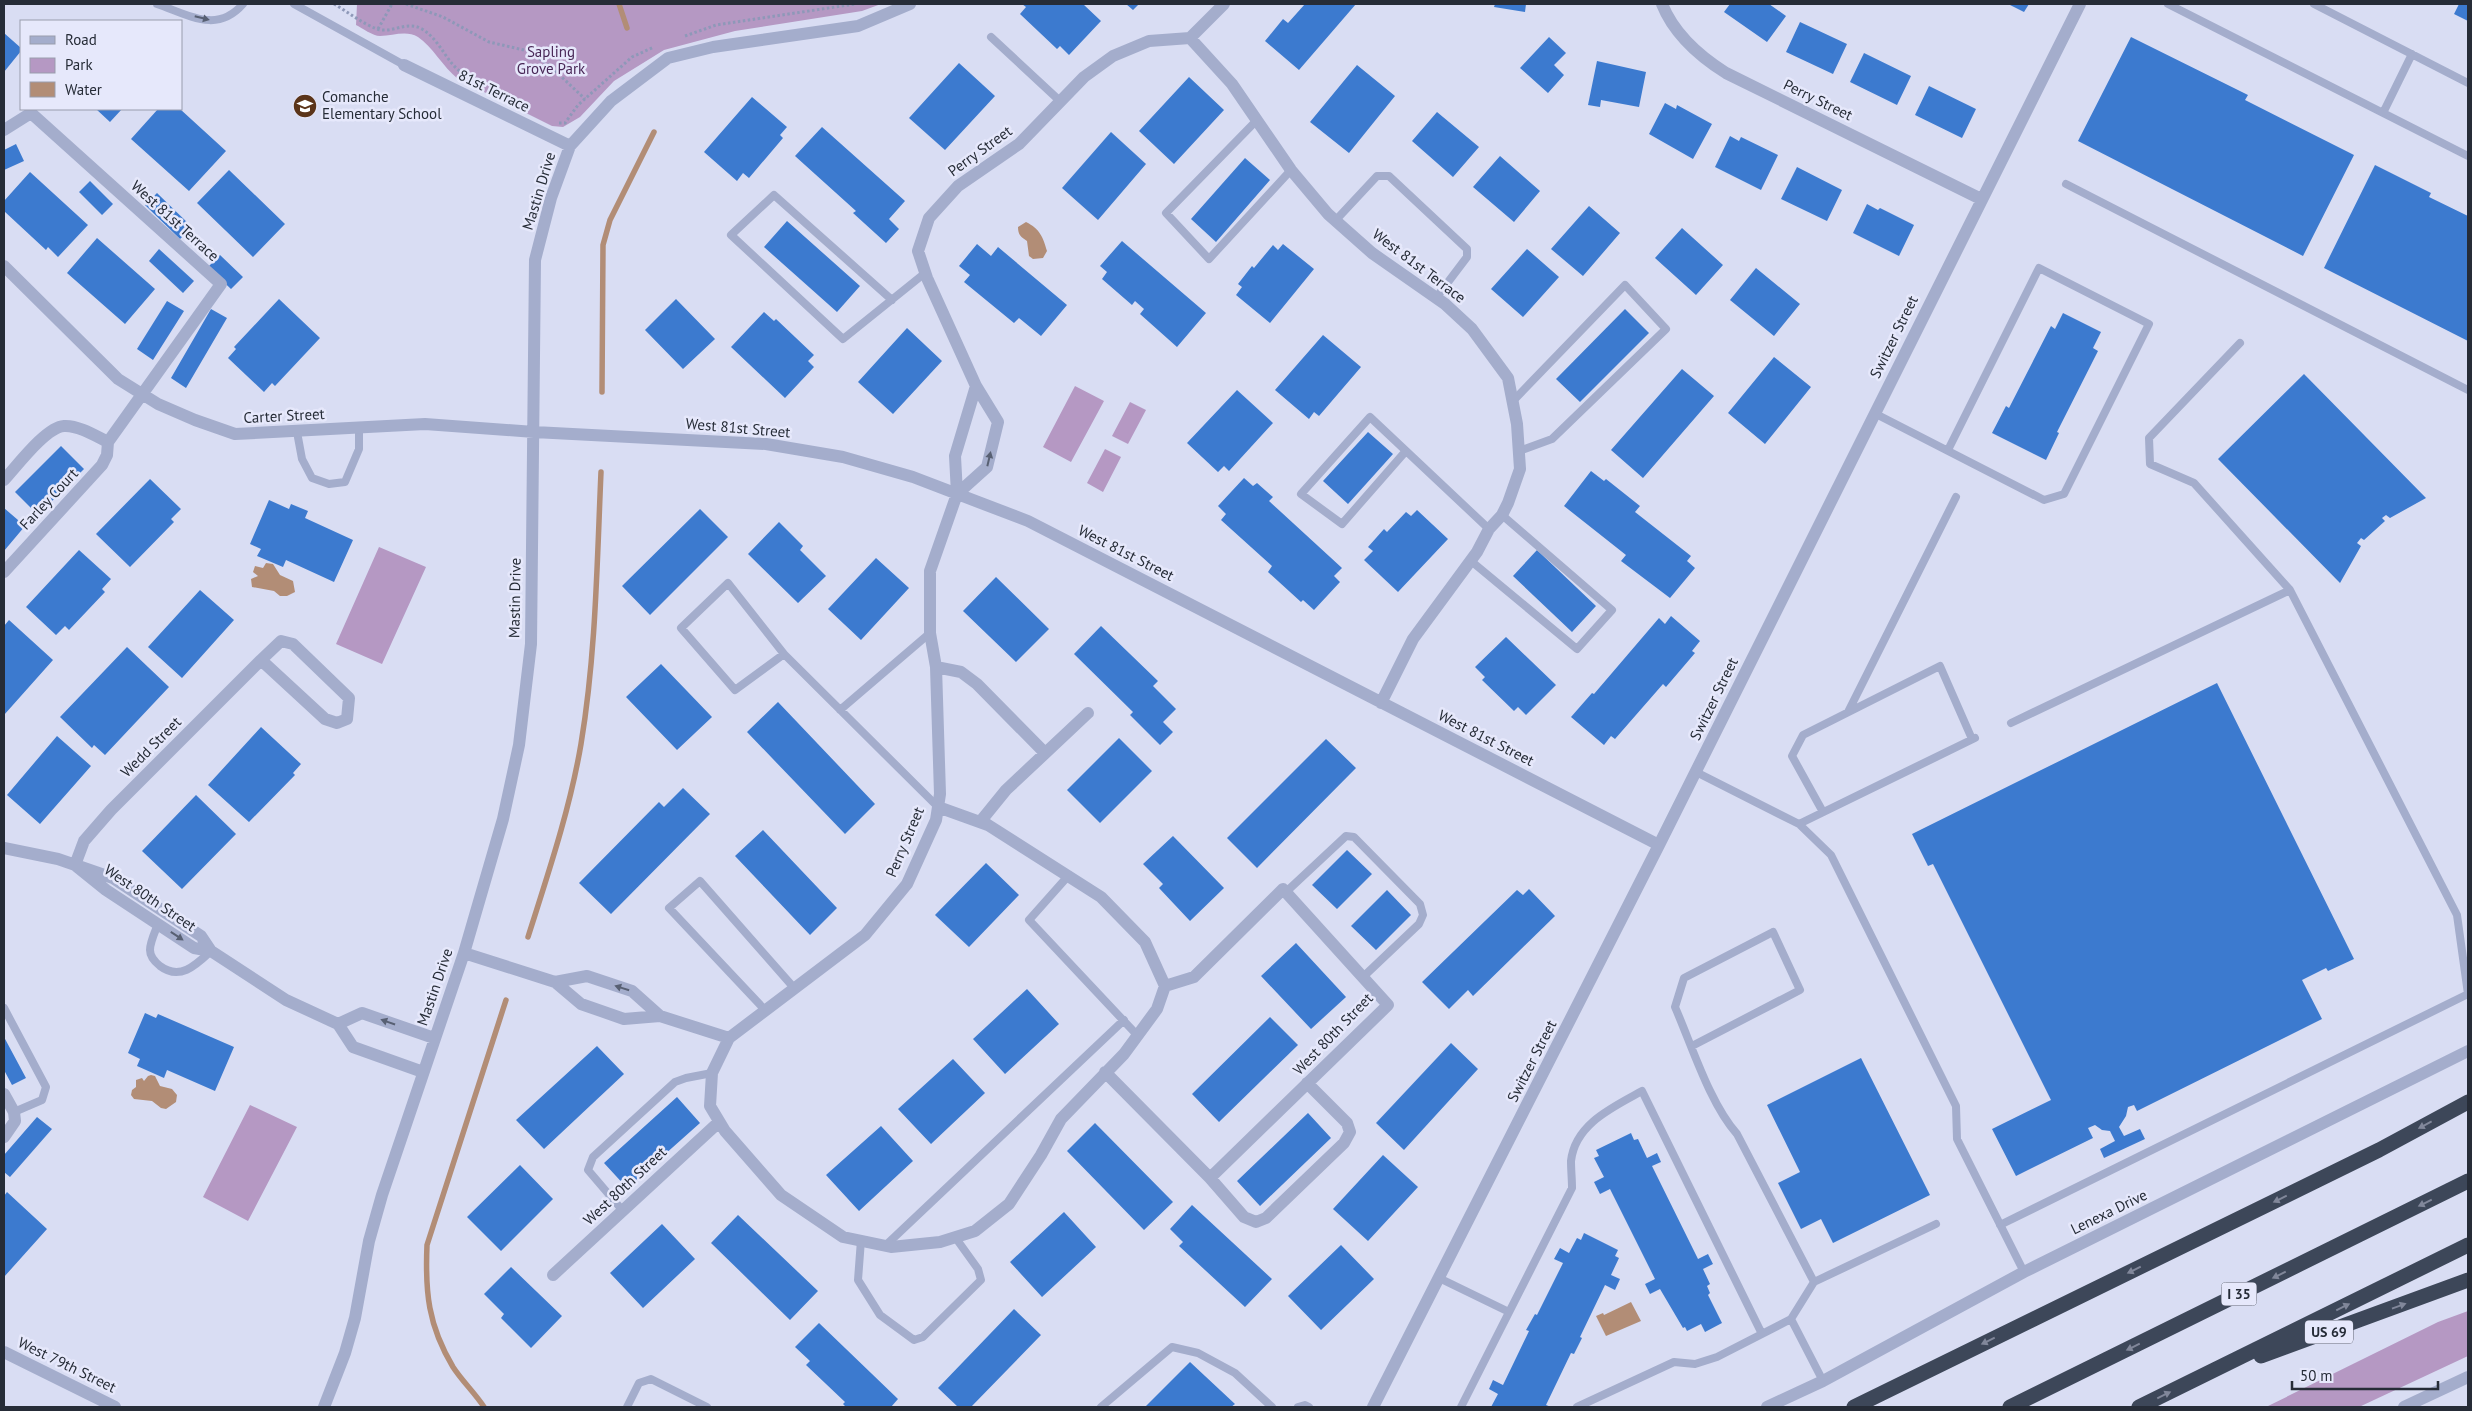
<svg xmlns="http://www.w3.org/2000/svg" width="2472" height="1411" font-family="'PT Sans',sans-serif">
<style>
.green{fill:#b598c3}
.water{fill:#b28d76}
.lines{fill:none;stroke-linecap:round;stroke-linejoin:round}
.stream{stroke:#b28d76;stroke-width:5.5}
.building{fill:#3c7acf}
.path{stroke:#8e98b8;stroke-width:3;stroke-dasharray:2.5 2.5;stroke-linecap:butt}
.service{stroke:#a4adcc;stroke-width:8}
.minor{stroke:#a4adcc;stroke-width:12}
.tertiary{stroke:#a4adcc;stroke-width:12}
.motorway{stroke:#3d4759;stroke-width:15}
.oneway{fill:#586073}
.oneway2{fill:#81879a}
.labels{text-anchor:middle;stroke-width:5;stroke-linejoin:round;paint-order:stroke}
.shield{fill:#e6e8fb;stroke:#606472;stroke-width:1}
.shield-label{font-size:14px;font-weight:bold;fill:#262c37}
.park-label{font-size:15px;fill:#492857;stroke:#e6e8fb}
.street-label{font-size:15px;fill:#262c37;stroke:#e6e8fb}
.poi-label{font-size:15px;fill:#262c37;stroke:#e6e8fb;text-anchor:start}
</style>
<rect width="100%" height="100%" fill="#d9ddf3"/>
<path class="green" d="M357 4H881L862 11 735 31 664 50 614 81 580 117 563 127 552 126 458 79C443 67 432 46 418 37 406 30 393 36 380 36 373 36 362 28 356 25Z
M1075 386 1104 401 1071 462 1043 447Z
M1130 402 1146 410 1128 444 1112 436Z
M1105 449 1121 457 1103 492 1087 483Z
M379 547 426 567 382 664 336 644Z
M250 1105 297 1127 248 1221 203 1197Z
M2468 1311V1356L2359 1407H2266L2438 1322Z"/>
<path class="water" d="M1026 222C1040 229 1043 237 1047 251L1043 258 1033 259 1029 256 1027 241C1021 237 1018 235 1018 227Z
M266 563 273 564 280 575 293 581 295 592 287 596H280L274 591 252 587 251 579 258 576 253 572 255 566 263 568Z
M151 1075 155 1076 160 1086 172 1089 177 1095 176 1102 166 1109 161 1108 152 1101 134 1099 131 1095 132 1090 136 1087V1080L142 1078 144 1081 148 1076Z
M1631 1302 1641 1321 1606 1336 1596 1316 1603 1313 1604 1315Z"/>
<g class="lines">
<path class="stream" d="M619 4 627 28
M602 392 603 245 610 220 654 132
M528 937C548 874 570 809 581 744 596 654 597 562 601 472
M484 1407C475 1393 462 1381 453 1367 428 1325 425 1292 427 1245L506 1000"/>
</g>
<path class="building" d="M1022 4H1083L1101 21 1069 55 1060 46 1057 49 1020 14 1026 7Z
M1126 4H1139L1133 10Z
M1305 4H1356L1299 70 1265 41 1283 19 1288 23Z
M1495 4H1526L1525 12 1494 7Z
M1730 4H1769L1786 16 1767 42 1724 12Z
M2008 4H2029L2024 12Z
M2459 4H2468V21L2454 14Z
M1800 22 1847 44 1833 74 1786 52Z
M4 33 21 48V51L4 72Z
M1549 37 1566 53 1554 65 1564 75 1548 93 1520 68Z
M2131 37 2248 95 2245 100 2354 155 2303 256 2078 141Z
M1864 53 1911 76 1897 105 1850 82Z
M1597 61 1646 72 1639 107 1601 100 1600 107 1588 105Z
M959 63 995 96 945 150 909 118Z
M1357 65 1395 96 1349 153 1310 122Z
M1189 77 1224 110 1174 164 1139 131Z
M1929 86 1976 109 1962 138 1915 115Z
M752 97 787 127 780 135 783 138 749 178 743 173 737 181 704 152Z
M1665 103 1676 109 1677 105 1712 124 1693 159 1649 134Z
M96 109H122L110 122Z
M158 109H180L226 151 189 191 131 139Z
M1437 112 1479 147 1453 177 1412 141Z
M822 127 905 201 889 219 899 229 886 243 853 213 856 211 795 156Z
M1111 132 1146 164 1098 220 1062 188Z
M1730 136 1739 141 1741 137 1778 155 1761 190 1715 167Z
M16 144 24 161 4 170V150Z
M1500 156 1540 191 1514 222 1473 187Z
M1245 158 1270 180 1216 242 1191 219Z
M2375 165 2431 193 2429 197 2468 216V341L2324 268Z
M1797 167 1842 190 1827 221 1781 199Z
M229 170 285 224 253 257 197 203Z
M30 172 88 225 58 257 48 247 46 250 4 211V201Z
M90 181 113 204 102 215 79 192Z
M157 193 192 227 180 239 145 205Z
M1867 204 1878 210 1880 208 1914 225 1899 256 1853 233Z
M1589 206 1620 233 1583 276 1551 249Z
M787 221 860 286 837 312 764 247Z
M1682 228 1723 265 1696 295 1655 258Z
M97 238 155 289 125 324 67 273Z
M1122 241 1206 313 1177 347 1140 314 1144 309 1135 301 1132 305 1102 279 1107 272 1100 266Z
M977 244 991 256 998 247 1067 305 1041 336 1019 318 1014 323 964 282 970 275 959 266Z
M1283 244 1314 269 1270 323 1236 295 1242 287 1238 284 1252 266 1254 268 1273 245 1278 250Z
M159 249 194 281 183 293 149 261Z
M1527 249 1559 277 1523 317 1491 289Z
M220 255 243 277 231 289 208 267Z
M1756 268 1800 304 1774 336 1730 300Z
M279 299 320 338 275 386 272 383 264 392 228 358 236 349 234 347Z
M676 299 715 339 683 369 645 330Z
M167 301 184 311 153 360 137 349Z
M211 309 227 318 186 388 171 378Z
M1625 309 1649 333 1580 402 1556 379Z
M764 312 774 321 776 319 814 355 808 361 814 367 785 398 731 347Z
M2063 313 2101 332 2093 348 2098 351 2057 432 2059 433 2046 460 1992 433 2006 406 2009 408 2051 326 2055 329Z
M907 328 942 361 893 414 858 382Z
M1323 335 1361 367 1319 416 1314 412 1309 419 1275 390Z
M1774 357 1811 387 1765 444 1728 413Z
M1682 369 1714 396 1643 478 1611 450Z
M2304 374 2426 498 2390 518 2386 515 2382 518 2385 521 2364 540 2361 538 2357 543 2361 546 2340 583 2218 459Z
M1237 390 1273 423 1229 471 1224 466 1218 472 1187 443Z
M1368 432 1393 454 1348 504 1323 481Z
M61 446 84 469 38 515 15 492Z
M1591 471 1604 481 1606 479 1640 506 1635 512 1691 556 1687 561 1695 568 1670 598 1621 561 1626 555 1564 506Z
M1244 478 1253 486 1257 483 1273 497 1269 501 1342 568 1334 576 1340 582 1314 610 1303 600 1301 602 1268 572 1272 566 1221 520 1226 514 1218 506Z
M150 479 181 509 171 519 174 522 130 567 96 534Z
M269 500 289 509 291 504 308 511 305 518 353 540 334 582 286 560 283 567 257 556 261 549 250 544Z
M4 508 25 526 4 551Z
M700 509 728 537 650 615 622 586Z
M1417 510 1448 539 1398 592 1364 560 1373 551 1368 547 1384 529 1387 532 1406 512 1411 516Z
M779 522 803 546 800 550 826 576 798 603 748 554Z
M79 550 111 579 102 589 105 592 69 630 65 626 56 635 26 607Z
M1537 550 1596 606 1572 632 1513 576Z
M876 558 909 588 861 640 828 609Z
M996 577 1049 629 1016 662 963 611Z
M200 590 234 620 182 678 148 647Z
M1671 616 1700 641 1692 651 1695 653 1666 687 1663 684 1615 739 1611 736 1604 745 1571 717 1592 693 1594 694 1659 618 1665 624Z
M9 620 53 660 4 715V626Z
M1101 626 1158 681 1153 686 1176 709 1163 722 1173 732 1160 745 1130 715 1133 712 1074 654Z
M1506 637 1556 685 1526 715 1518 707 1514 711 1482 680 1485 677 1475 667Z
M127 647 169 687 105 755 94 745 92 748 60 717Z
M661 664 712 717 677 750 626 697Z
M2217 683 2354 959 2328 971 2326 968 2302 980 2322 1019 2137 1111 2134 1105 2128 1107 2126 1116 2119 1127 2124 1136 2140 1129 2145 1139 2104 1158 2100 1149 2115 1141 2110 1131 2102 1130 2095 1125 2088 1128 2093 1138 2016 1176 1992 1129 2051 1100 1933 864 1928 866 1912 834Z
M778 702 875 804 845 834 747 732Z
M261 727 301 764 293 773 295 775 249 822 208 785Z
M57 736 91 766 40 824 7 795Z
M1119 738 1152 771 1100 823 1067 790Z
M1326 739 1356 768 1257 868 1227 838Z
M683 788 710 814 611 914 579 883 659 802 664 807Z
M196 795 236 834 182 889 142 851Z
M763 830 837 908 810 935 735 856Z
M1173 836 1224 888 1190 921 1159 888 1163 884 1143 864Z
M1347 850 1372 874 1337 909 1312 885Z
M986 863 1019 895 969 947 935 915Z
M1529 889 1555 916 1473 996 1468 990 1449 1009 1422 982 1517 890 1523 895Z
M1387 890 1411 915 1376 950 1351 926Z
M1296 943 1346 997 1311 1029 1261 976Z
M1027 989 1059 1024 1005 1074 973 1039Z
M145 1013 156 1018 158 1014 234 1047 215 1091 167 1070 164 1078 137 1066 140 1059 128 1053Z
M1270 1017 1298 1045 1219 1122 1192 1094Z
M4 1037 26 1078 12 1085 4 1070Z
M1451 1043 1478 1069 1404 1150 1376 1123Z
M597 1046 624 1074 544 1149 516 1120Z
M1861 1058 1930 1195 1833 1243 1821 1219 1801 1229 1778 1183 1800 1172 1767 1105Z
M953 1059 985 1093 931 1144 898 1109Z
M677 1097 700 1123 627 1188 604 1163Z
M1308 1113 1331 1138 1260 1206 1237 1181Z
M37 1117 52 1129 10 1177 4 1172V1155Z
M1095 1123 1173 1202 1144 1230 1067 1151Z
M881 1126 913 1161 859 1211 826 1175Z
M1631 1133 1634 1140 1638 1139 1647 1158 1657 1153 1661 1162 1652 1166 1698 1259 1708 1254 1713 1264 1703 1269 1710 1284 1707 1286 1710 1293 1708 1295 1722 1323 1705 1332 1701 1324 1687 1331 1685 1327 1683 1328 1660 1289 1650 1294 1645 1284 1655 1279 1610 1189 1600 1194 1594 1182 1604 1177 1594 1158 1599 1156 1596 1150Z
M1383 1155 1418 1187 1368 1241 1333 1209Z
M520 1165 553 1199 501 1251 467 1217Z
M7 1192 47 1229 4 1277V1196Z
M1192 1205 1272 1279 1245 1307 1179 1246 1183 1242 1170 1229Z
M1064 1212 1096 1247 1042 1297 1010 1262Z
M738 1215 818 1291 790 1320 711 1243Z
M662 1224 695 1259 643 1308 610 1273Z
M1584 1233 1618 1250 1615 1256 1619 1258 1611 1275 1620 1279 1615 1290 1605 1285 1580 1337 1582 1338 1574 1354 1571 1353 1546 1405 1551 1407H1491L1498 1394 1489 1389 1493 1380 1503 1385 1529 1331 1526 1330 1535 1314 1537 1315 1563 1263 1554 1259 1560 1248 1569 1253 1577 1238 1581 1240Z
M1341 1245 1374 1279 1321 1330 1288 1296Z
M511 1267 562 1316 531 1348 501 1318 504 1314 484 1294Z
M1014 1309 1041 1335 971 1407H958L938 1388Z
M819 1323 898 1399 891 1407H846L843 1404 845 1402 806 1365 810 1361 795 1347Z
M1190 1362 1235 1404 1231 1407H1145Z"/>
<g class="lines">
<path class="path" d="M334 4C348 12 363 24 377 29 392 34 407 20 422 29 442 41 446 65 467 76
M406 4 443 17 489 42 528 51 550 66 585 99
M378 29 392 4
M685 36 716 25 855 4
M559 123H565L578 105 632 57 654 47"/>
<path class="service" d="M157 4C189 15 217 34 243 4
M294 4 404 65
M2168 4 2468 156
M2314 4 2468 83
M991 37 1061 102
M2383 113 2412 54
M1257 120 1166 213 1209 259 1291 170
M2066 184 2468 390
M1335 221 1377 176H1389L1467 249V257L1436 298
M892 300 774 195 731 235 843 339 925 273
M1513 401 1625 285 1666 329 1552 439 1519 451
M1874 413 2044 500 2064 494 2149 324 2039 268 1948 450
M297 432 302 459 312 478 329 484 345 482 359 449V428
M1405 452 1342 524 1301 494 1370 417 1489 529
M1471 561 1577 649 1612 610 1502 515
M784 654 728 583 681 628 735 690 784 654 938 807
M840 710 930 633
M1848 712 1956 497
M2011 723 2290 590
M1696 772 1799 824 1831 855 1956 1106 1957 1139 2024 1272
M1823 812 1792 756 1803 735 1940 666 1972 739
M1799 824 1975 738
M1069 875 1029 920 1138 1036
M1286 892 1346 836 1354 837 1420 904 1423 915 1419 924 1363 977
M158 924C155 932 150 942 150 950 150 957 155 962 160 966 180 981 196 965 211 951
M4 1008 46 1087 42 1100 14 1112
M765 1010 669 908 700 881 795 989
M1692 1046 1800 990 1773 932 1684 978 1675 1007C1692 1046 1710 1104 1737 1134L1814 1282
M623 1211 588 1170 593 1157 675 1082 686 1078 712 1073
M2000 1225 2468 994 2457 915 2290 590 2194 483 2150 464 2149 438 2240 343
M861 1240 858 1280 880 1315 914 1340 923 1337 981 1280 978 1269 955 1237
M885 1246 1124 1020
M1439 1278 1509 1312
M1791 1319 1814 1282 1936 1224
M627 1407 639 1383 651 1379 707 1407
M1101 1407 1172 1347 1198 1353 1235 1373 1272 1407
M1298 1407 1305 1405 1309 1407
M1461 1407 1572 1188C1572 1179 1571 1170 1571 1161 1575 1124 1613 1107 1642 1091L1762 1334
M1577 1407 1674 1362 1695 1364 1717 1357 1791 1319 1823 1381"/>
<path class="minor" d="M1662 4C1674 34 1699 56 1726 73L1981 199
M1190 38 1232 84 1291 170 1328 214 1372 253 1445 304 1472 329 1508 378 1517 424 1520 469 1508 503 1502 515 1489 529 1477 552 1413 639 1381 703
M404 65 570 146
M4 130 31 113 221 284 108 442 107 455 102 465 4 572
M4 266 118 379 158 404 195 420 235 434 425 424 534 432 766 444 843 457 913 477 1028 521 1659 845
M4 480C17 466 46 427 64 426 78 425 96 436 108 442
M957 494 987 467 998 422 976 386 927 278 918 251 929 218 958 186 1019 144 1084 77 1113 56 1149 41 1190 38 1224 4
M936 667 961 672 977 684 1045 753
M938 807 988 825 1101 897 1145 942 1165 986 1157 1009 1124 1054 1061 1119 1041 1155 1009 1204 975 1231 940 1242 891 1247 843 1237 781 1195 725 1131 710 1106 712 1073 729 1038 865 935 907 884 936 820 940 794 936 667 930 633V571L957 494 955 456 976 386
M980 822 1006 790 1088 713
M4 848 58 859 113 878 201 936 211 951
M75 865 84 841 111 810 261 660 281 641 293 644 349 698 347 719 337 723 325 719 261 660
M75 865 106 890 194 948 211 951 286 1000 338 1024 353 1047 423 1072
M464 953 555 982 581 1004 624 1019 660 1016 729 1038
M555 982 587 976 632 991 660 1016
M338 1024 362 1013 434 1038
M1105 1072 1210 1178 1388 1005 1283 889 1194 977 1165 986
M4 1094 14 1112 15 1121 4 1137
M1210 1178 1244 1217 1256 1222 1266 1218 1344 1143 1350 1132 1347 1123 1307 1083
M553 1275 719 1122
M324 1407 345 1353 355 1318 369 1241 382 1195 464 953 503 819 519 745 531 644 535 260 551 198 570 146 611 101 668 58 713 47 858 26 910 4
M1373 1407 1659 845 2080 4"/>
<path class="tertiary" d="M4 1352 115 1407
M1767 1407 1823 1381 2024 1272 2468 1051
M2404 1407 2468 1377"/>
<path class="motorway" d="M2261 1356 2468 1280
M1854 1407 2379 1150 2468 1102
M2010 1407 2468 1181
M2139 1407 2468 1245"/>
</g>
<defs><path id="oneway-solid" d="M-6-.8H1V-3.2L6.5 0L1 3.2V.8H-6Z" transform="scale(1.25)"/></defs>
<g class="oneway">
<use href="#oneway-solid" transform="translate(202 18) rotate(14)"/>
<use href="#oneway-solid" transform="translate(989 459) rotate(-77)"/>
<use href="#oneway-solid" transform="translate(177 936) rotate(34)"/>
<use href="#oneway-solid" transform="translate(622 988) rotate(-162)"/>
<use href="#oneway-solid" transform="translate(388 1022) rotate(-161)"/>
</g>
<g class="oneway2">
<use href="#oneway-solid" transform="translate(2425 1125) rotate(152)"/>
<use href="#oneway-solid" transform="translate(2280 1199) rotate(154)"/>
<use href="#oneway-solid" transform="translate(2425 1203) rotate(154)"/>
<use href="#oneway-solid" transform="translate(2134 1270) rotate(154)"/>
<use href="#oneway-solid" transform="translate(2279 1275) rotate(154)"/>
<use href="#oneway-solid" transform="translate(2399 1306) rotate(-20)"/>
<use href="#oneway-solid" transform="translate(2343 1307) rotate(-26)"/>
<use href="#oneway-solid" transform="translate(1988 1341) rotate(154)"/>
<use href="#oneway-solid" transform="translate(2133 1347) rotate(154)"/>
<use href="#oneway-solid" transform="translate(2164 1395) rotate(-26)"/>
</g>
<defs>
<g id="school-disc" transform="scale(1.25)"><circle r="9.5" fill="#5b3419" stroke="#e6e8fb"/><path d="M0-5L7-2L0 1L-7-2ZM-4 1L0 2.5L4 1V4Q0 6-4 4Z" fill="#fff"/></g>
</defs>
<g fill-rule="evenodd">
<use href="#school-disc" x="305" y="106"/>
</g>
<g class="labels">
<g class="shield">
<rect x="2221.5" y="1282.5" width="35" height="23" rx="4"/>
<rect x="2305" y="1320.5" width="48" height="23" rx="4"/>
</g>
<g class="shield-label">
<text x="2239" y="1299">I 35</text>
<text x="2329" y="1337">US 69</text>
</g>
<g class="park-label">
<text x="551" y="57">Sapling<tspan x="551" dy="17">Grove Park</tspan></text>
</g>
<g class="street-label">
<text transform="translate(494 91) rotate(26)" y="5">81st Terrace</text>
<text transform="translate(1818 100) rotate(26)" y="5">Perry Street</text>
<text transform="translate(980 151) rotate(-36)" y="5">Perry Street</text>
<text transform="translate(539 191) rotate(-73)" y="5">Mastin Drive</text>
<text transform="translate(175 221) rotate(42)" y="5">West 81st Terrace</text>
<text transform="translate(1419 266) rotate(37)" y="5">West 81st Terrace</text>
<text transform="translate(1894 337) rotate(-64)" y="5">Switzer Street</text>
<text transform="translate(284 416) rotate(-3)" y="5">Carter Street</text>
<text transform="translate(738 428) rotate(5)" y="5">West 81st Street</text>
<text transform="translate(49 499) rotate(-47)" y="5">Farley Court</text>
<text transform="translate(1126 553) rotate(27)" y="5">West 81st Street</text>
<text transform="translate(515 598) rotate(-89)" y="5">Mastin Drive</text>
<text transform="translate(1714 699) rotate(-64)" y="5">Switzer Street</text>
<text transform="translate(1486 738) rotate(27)" y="5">West 81st Street</text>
<text transform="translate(151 747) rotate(-45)" y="5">Wedd Street</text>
<text transform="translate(905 842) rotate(-67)" y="5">Perry Street</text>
<text transform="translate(150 898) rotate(34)" y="5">West 80th Street</text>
<text transform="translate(435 987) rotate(-71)" y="5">Mastin Drive</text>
<text transform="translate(1333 1034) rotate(-46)" y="5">West 80th Street</text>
<text transform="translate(1532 1061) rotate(-63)" y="5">Switzer Street</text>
<text transform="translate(625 1186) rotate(-43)" y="5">West 80th Street</text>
<text transform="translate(2109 1212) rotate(-26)" y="5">Lenexa Drive</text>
<text transform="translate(67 1365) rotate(26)" y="5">West 79th Street</text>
</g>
<g class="poi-label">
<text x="322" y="102">Comanche<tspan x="322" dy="17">Elementary School</tspan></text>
</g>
</g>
<rect width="2472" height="1411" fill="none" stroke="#262c37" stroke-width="10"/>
<rect x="20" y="20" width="162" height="90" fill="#e6e8fb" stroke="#999dad"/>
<rect x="30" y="36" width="25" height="8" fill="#a4adcc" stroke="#999dad"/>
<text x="65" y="45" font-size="15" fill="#262c37">Road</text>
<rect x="30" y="58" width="25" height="15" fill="#b598c3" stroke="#999dad"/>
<text x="65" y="70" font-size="15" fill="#262c37">Park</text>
<rect x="30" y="82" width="25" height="15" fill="#b28d76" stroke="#999dad"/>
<text x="65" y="95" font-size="15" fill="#262c37">Water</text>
<path d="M2292 1381v8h146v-8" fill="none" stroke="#262c37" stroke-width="2.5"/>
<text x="2300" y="1381" font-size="15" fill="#262c37" stroke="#e6e8fb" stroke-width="4" paint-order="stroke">50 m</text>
</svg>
